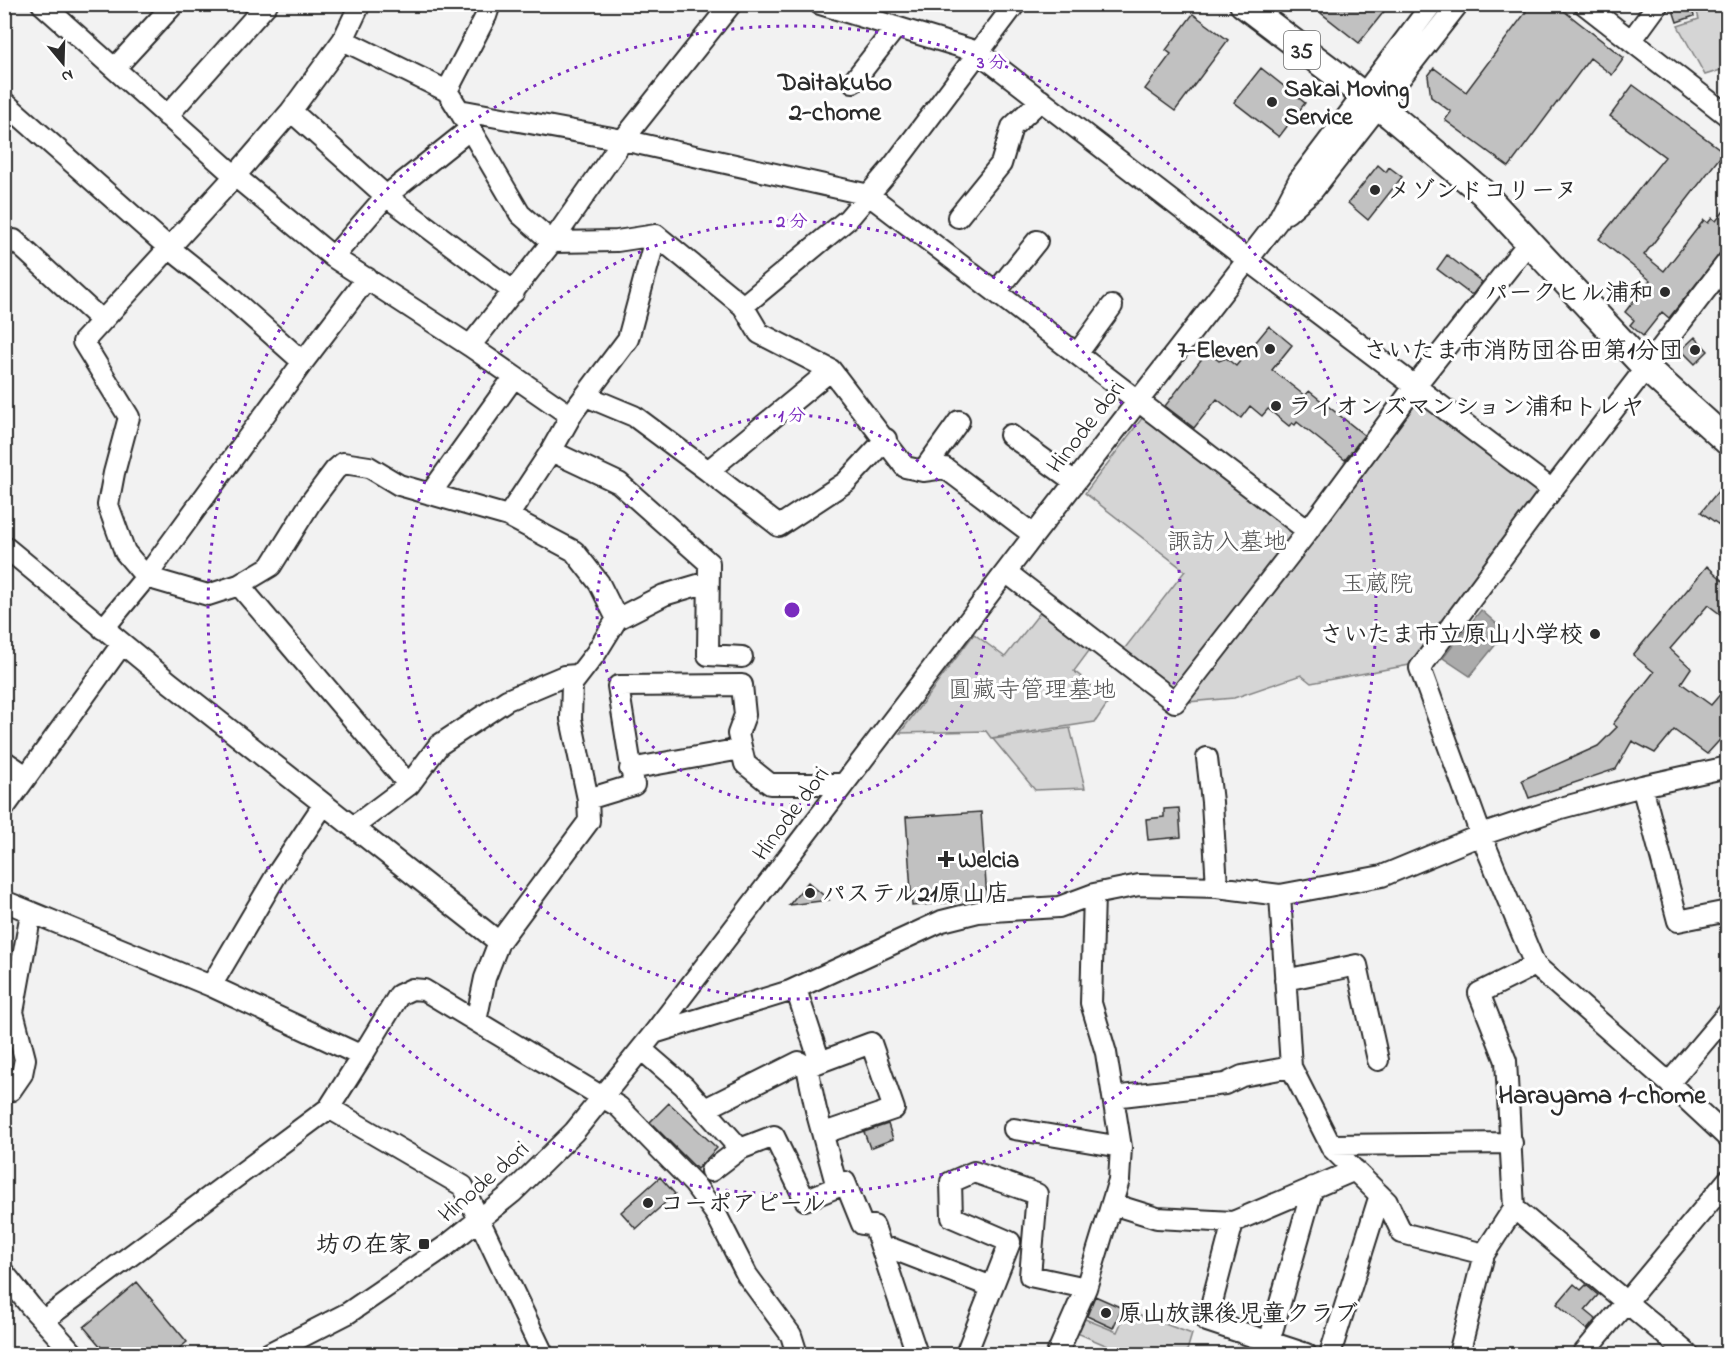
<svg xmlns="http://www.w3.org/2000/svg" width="1732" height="1359" font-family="'Indie Flower','Klee One',sans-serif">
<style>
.green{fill:#d5d5d5;stroke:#808080;stroke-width:1.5}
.water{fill:#ababab;stroke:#787878;stroke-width:1.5}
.building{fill:#c1c1c1;stroke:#2b2b2b;stroke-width:1.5}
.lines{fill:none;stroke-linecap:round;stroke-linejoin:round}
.minor-casing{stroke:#2b2b2b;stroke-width:24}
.major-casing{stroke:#2b2b2b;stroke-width:30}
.minor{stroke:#fff;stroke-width:20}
.major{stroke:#fff;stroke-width:26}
.ring{fill:none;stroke:#7b2cbf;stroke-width:3;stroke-dasharray:3 6}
.poi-dot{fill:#2b2b2b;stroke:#fff;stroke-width:2}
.labels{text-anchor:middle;stroke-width:6;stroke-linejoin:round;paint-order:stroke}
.shield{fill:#fff;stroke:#6b6b6b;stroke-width:1.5}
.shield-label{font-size:22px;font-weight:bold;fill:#2b2b2b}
.poi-label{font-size:24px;font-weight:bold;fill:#2b2b2b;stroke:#fff;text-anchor:start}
.street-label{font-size:24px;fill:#2b2b2b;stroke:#fff}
.park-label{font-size:24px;fill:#565656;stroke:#fff}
.neighbourhood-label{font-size:26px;font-weight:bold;fill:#2b2b2b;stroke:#fff}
.centre{fill:#7b2cbf;stroke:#fff;stroke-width:3}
.ring-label{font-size:18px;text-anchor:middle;font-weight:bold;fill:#7b2cbf;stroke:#fff;stroke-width:6;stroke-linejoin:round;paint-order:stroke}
</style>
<rect width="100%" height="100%" fill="#f2f2f2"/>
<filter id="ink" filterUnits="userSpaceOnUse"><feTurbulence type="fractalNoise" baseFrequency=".0167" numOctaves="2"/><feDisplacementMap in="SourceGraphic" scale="12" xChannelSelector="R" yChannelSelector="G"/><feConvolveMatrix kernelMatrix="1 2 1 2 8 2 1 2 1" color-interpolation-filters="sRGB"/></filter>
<g filter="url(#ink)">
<path class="green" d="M1695 5 1727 8V68L1705 75 1678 26 1699 19Z
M1420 398 1544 491 1415 664 1311 683 1301 675 1234 698 1187 702Z
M1146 413 1300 533 1178 692 1121 653 1185 571 1085 493Z
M1042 610 1092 647 1074 671 1110 700 1095 722 991 738 986 731 900 733 974 634 1005 657Z
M1070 728 1085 788 1035 790 993 739Z
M1127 1310 1192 1334 1186 1354H1108L1110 1347 1077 1333 1085 1319 1117 1332Z"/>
<path class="water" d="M1481 610 1506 632 1470 676 1443 658Z"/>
<path class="building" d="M1328 4H1390L1359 43 1321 13Z
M1515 4H1555L1624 58 1612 75 1590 58 1509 167 1445 120 1451 112 1431 97 1428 76 1434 68 1466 92 1526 12Z
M1671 4H1690L1694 16 1677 22Z
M1193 14 1228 40 1175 111 1145 89 1171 54 1166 50Z
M1261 68 1305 103 1279 137 1234 102Z
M1633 85 1724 152 1644 255 1664 271 1704 220 1708 223 1712 218 1716 221 1728 206V244L1669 318 1662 312 1643 336 1630 325 1634 320 1625 312 1650 280 1599 239 1665 157 1610 116Z
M1378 165 1386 172 1389 167 1402 177 1368 220 1348 203Z
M1447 255 1482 282 1473 294H1470L1437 269Z
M1269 326 1292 345 1272 370 1305 396 1309 391 1364 435 1345 460 1297 422 1295 425 1292 423 1289 426 1268 409 1262 416 1250 406 1241 418 1217 399 1194 428 1165 406 1207 352 1219 361 1226 358 1236 366Z
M1695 337 1708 351 1695 364 1681 350Z
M1728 479V520L1722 527 1701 512Z
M1707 566 1728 585V620L1708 605 1670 649 1691 668 1681 683 1711 705 1728 685V731L1707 754 1674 730 1655 753 1632 741 1616 769 1529 798 1522 780 1598 746 1617 727 1613 724 1654 672 1633 655Z
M1179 808 1181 837 1148 840 1146 819 1164 817V809Z
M981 812 987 899 912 906 906 817Z
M808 882 829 900 789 905Z
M669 1103 717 1148 697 1169 650 1122Z
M888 1124 893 1139 870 1148 864 1132Z
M660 1177 675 1194 636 1229 621 1212Z
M137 1282 187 1342 172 1354H107L84 1327Z
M1574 1284 1581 1290 1586 1285 1598 1295 1585 1310 1596 1319 1587 1330 1557 1304Z
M1095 1296 1122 1308 1113 1328 1087 1316Z"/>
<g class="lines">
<g class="minor-casing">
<path id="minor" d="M42 4 235 176 333 257 470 346 571 416
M820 4 978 52 1248 260 1552 490
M1584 4 1728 116
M343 40 360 4
M1631 41 1658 4
M115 68 174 4
M853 82 896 27
M447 91 486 16 490 4
M4 102 168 247 222 290 303 362 367 278
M459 110 520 214 552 242 617 241 656 235
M291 111 386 196 514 292
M167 116 267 4
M1287 213 1313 190 1458 4
M958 217 1001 164 1012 127 1041 100
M14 240 102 321
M333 257 386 196 470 129
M1728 261 1552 490 1420 668 1481 835 1535 965 1669 1083 1728 1138
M996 292 1037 241
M743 306 759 333 831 370
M470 346 552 242 623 140 731 4
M1077 354 1112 306
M586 396 634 416 708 471 831 370 905 467 923 471 945 468 1034 535
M1010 435 1075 482
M551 451 619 483 709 563 708 655 742 657
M708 471 779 526 846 482 886 439
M923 471 959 421
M430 494 514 377
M508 516 551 451 573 412 628 339 656 235 743 306 848 219 893 166 1015 4
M4 546 169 682 499 942 485 978 476 1021
M1006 572 1175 702 1308 531 1415 386 1529 242
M239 585 409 785 353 827
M617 619 664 595 708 582
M103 629 146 577 303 362
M1207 758 1212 802 1217 887
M4 761 26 776
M630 769 741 749
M409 785 439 745 507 700 564 676 577 675
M1642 786 1678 921 1728 911
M588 799 634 785 618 686 742 685 745 715 738 734 745 764 770 784H844
M4 808 122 644
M1280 895 1291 1067 1332 1148 1387 1202 1402 1233 1484 1254
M4 901 211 986 362 1056 329 1108 463 1186 543 1354
M499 942 589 821 588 799 571 719 572 684 596 653 617 619 599 583 574 551 508 516 399 485 369 467 343 463 335 470 311 502 271 566 239 585 208 595 146 577 125 552 108 505 114 473 129 417 83 342 235 176 291 111 343 40 447 91 459 110 623 140 869 195 1308 531
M1535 965 1479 993 1506 1061 1514 1208 1688 1354
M1285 980 1357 965 1378 1060
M211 986 277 874 324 804
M654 1033 790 991 942 921 978 912 1059 907 1094 894 1139 885 1217 887 1280 895 1382 876 1481 835 1561 808 1642 786 1728 767
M641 1049 684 1086 740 1149
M362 1056 399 995 412 989 424 990 619 1107 694 1184 716 1214 747 1275 791 1335 797 1354
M820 1062 871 1043 894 1109 824 1133
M1669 1083 1728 1013
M4 1094 11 1090 22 1074 25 1059 13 1012 31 913
M1113 1097 1225 1084 1242 1076 1291 1067
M705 1109 799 1062 807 1067
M1014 1129 1121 1147
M1331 1145 1512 1143
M711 1171 740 1149 774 1136 805 1200 837 1187 816 1110 807 1067 820 1062 796 989
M837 1184 845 1182 862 1224 874 1226 917 1354
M1112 1204 1157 1218 1233 1222 1355 1170
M1233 1222 1207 1321 1306 1354
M883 1252 893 1249 992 1287
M4 1273 31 1307 74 1354
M44 1320 329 1108
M1269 1342 1313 1187
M268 1354 348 1313 446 1246 512 1193 574 1132 654 1033 1034 535 1277 222 1299 180 1432 4
M966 1354 1010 1242 952 1217 951 1182 974 1172 1037 1194 1030 1276 1086 1288
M1057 1354 1086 1288 1119 1180 1121 1147 1113 1097 1106 1053 1091 1003 1094 894
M1330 1354 1380 1195
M1459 1354 1484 1254 1514 1208
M1583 1354 1728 1180"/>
</g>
<g class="major-casing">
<path id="major" d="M1243 4 1391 116 1482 192 1646 368 1728 442"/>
</g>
<use href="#minor" class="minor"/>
<use href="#major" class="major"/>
</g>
</g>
<g class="ring">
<circle cx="792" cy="610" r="195"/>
<circle cx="792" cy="610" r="389"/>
<circle cx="792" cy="610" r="584"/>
</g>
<g class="poi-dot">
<circle cx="1272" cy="102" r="6"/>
<circle cx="1375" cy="190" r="6"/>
<circle cx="1665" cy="292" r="6"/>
<circle cx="1270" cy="349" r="6"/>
<circle cx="1695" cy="350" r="6"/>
<circle cx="1276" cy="406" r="6"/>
<circle cx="1595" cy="634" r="6"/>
<path d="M943 850h6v6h6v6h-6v6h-6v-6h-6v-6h6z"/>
<circle cx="810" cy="893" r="6"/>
<circle cx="648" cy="1203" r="6"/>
<rect x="418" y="1238" width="12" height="12" rx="3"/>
<circle cx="1106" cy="1313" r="6"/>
</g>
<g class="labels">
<rect class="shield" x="1284" y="31" width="36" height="38" rx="4.5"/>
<g class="shield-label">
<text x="1302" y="58">35</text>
</g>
<g class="poi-label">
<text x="1284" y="96">Sakai Moving<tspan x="1284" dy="28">Service</tspan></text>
<text x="1387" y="198">メゾンドコリーヌ</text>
<text x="1653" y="300" text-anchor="end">パークヒル浦和</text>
<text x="1258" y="357" text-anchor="end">7-Eleven</text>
<text x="1683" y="358" text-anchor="end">さいたま市消防団谷田第1分団</text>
<text x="1288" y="414">ライオンズマンション浦和トレヤ</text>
<text x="1583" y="642" text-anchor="end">さいたま市立原山小学校</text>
<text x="958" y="867">Welcia</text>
<text x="822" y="901">パステル21原山店</text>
<text x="660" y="1211">コーポアピール</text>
<text x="412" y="1252" text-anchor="end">坊の在家</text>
<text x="1118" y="1321">原山放課後児童クラブ</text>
</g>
<g class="street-label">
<text transform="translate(1085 426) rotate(-52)" y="8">Hinode dori</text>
<text transform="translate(790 813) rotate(-53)" y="8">Hinode dori</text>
<text transform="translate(483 1181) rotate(-41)" y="8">Hinode dori</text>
</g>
<g class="park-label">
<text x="1227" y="549">諏訪入墓地</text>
<text x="1377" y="591">玉蔵院</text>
<text x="1032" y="697">圓藏寺管理墓地</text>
</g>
<g class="neighbourhood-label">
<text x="835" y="90">Daitakubo<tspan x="835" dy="30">2-chome</tspan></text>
<text x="1602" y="1103">Harayama 1-chome</text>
</g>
</g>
<circle cx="792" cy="610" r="9" class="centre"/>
<g class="ring-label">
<text x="992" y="68">3 分</text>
<text x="792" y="227">2 分</text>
<text x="792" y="421">1 分</text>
</g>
<rect width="1732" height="1359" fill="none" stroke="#fff" stroke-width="24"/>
<rect x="12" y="12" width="1708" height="1335" fill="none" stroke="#2b2b2b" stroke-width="2" filter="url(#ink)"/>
<g transform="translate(63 63) rotate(161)" stroke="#ffffff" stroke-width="4.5" paint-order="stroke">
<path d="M0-4.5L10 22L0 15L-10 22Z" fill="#2b2b2b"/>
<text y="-9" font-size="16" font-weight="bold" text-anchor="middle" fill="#2b2b2b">N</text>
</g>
</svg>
